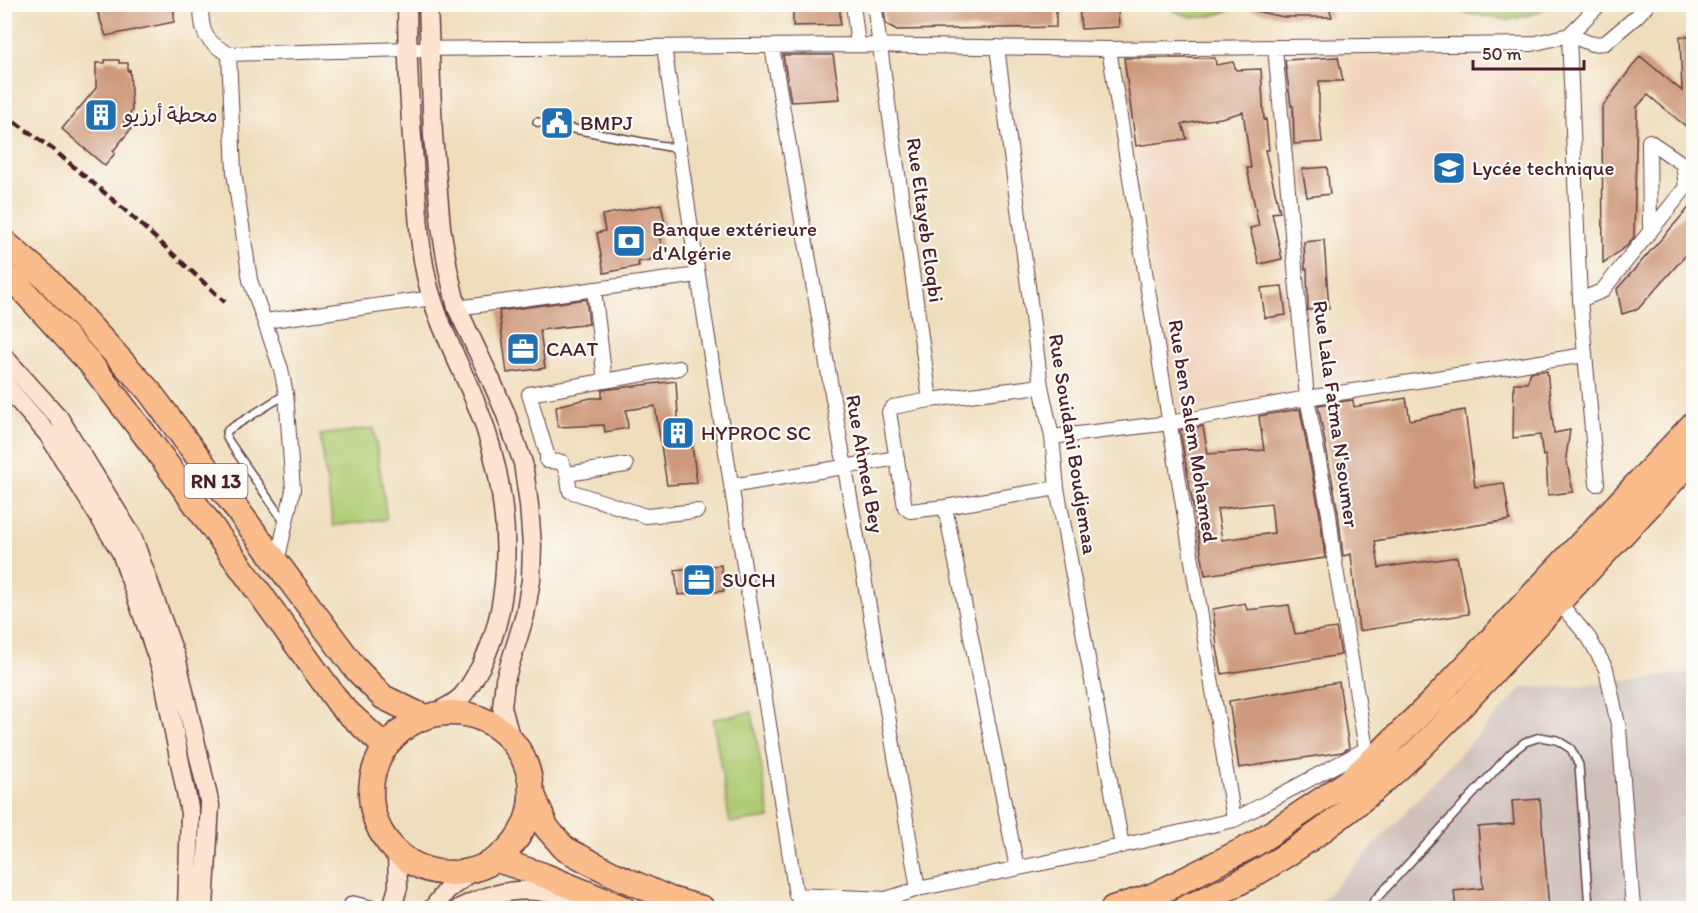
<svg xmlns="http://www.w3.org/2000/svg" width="1698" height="913" font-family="Itim,'Playpen Sans Arabic',sans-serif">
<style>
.built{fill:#f2d4be}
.industrial{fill:#cfc0ba}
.green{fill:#aecb72;stroke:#7c754e;stroke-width:1.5}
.building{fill:#ce997b;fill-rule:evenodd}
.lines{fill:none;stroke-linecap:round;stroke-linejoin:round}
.lane-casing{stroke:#633c41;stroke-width:10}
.street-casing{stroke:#633c41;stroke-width:16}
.secondary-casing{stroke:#633c41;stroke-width:21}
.highway-casing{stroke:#633c41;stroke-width:27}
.lane{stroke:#fff;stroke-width:7}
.street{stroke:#fff;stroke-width:14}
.secondary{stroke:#fde4d1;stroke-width:18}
.highway{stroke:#fabc8b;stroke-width:24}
.rail{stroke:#4a1f2b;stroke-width:4.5;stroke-dasharray:9 4.5;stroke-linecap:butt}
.labels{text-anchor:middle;stroke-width:4.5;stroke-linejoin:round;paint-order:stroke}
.shield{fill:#fdfcf7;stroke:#806168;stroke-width:1.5}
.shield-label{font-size:20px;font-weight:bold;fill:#4a1f2b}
.poi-label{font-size:21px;fill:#4a1f2b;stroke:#fdfcf7;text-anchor:start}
.street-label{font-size:21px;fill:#4a1f2b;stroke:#fdfcf7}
</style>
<rect width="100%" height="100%" fill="#fdfcf7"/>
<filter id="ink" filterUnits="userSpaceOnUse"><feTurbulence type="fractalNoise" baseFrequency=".0167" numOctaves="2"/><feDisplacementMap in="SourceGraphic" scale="12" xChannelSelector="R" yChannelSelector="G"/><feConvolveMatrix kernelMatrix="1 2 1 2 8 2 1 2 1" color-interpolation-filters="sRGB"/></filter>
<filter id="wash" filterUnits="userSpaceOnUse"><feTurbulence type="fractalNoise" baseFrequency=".008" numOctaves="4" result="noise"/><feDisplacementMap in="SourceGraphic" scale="24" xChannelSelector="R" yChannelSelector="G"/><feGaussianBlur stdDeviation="1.35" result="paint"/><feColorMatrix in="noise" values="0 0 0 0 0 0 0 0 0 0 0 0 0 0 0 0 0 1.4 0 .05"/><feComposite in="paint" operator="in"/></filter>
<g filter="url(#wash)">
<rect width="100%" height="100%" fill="#efddbb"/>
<path class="built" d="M1479 59 1500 68 1522 73 1535 87 1548 114 1555 348 1422 356 1375 347 1378 373 1321 383 1316 331H1359L1353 281 1349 223 1348 60Z
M1225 134 1265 395 1177 411 1136 146Z"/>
<path class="industrial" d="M1693 670V908H1315L1523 687H1567L1691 673Z"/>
<path class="green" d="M1163 5H1243C1209 18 1197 25 1163 5Z
M1439 5H1550L1536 13 1509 20 1465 13Z
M374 428 387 519 333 526 320 435Z
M752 712 770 818 730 823 713 719Z"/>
<g id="blocks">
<path class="building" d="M108 4H174V22L106 36 96 8Z
M793 4H840V25L793 26Z
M883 4H1056V27L897 30 886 24Z
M1079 4H1099L1100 10 1118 9 1119 27 1081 29Z
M1251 4H1328L1332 17H1284L1250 10Z
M1680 36 1694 38V133L1648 95 1637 107 1634 237 1628 245 1603 263 1602 107 1640 56 1682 91Z
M783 55H833L840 99 791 102Z
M1338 57 1343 81H1319V110L1322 142 1294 144 1293 106H1291L1285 60Z
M1124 58H1215L1216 65 1233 62 1236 70 1261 69 1264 120 1266 119 1269 150H1265L1280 212 1272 213 1282 259 1259 264 1250 228 1259 226 1247 168H1251L1243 112 1221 118 1182 124 1187 139 1136 146Z
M105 60H119V63H128V71L130 70 132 111 124 122 131 129 113 151 115 153 105 166 62 129 96 88V63H105Z
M1327 167 1330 194 1307 197 1302 169Z
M1694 202V246L1638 309 1622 314 1617 289Z
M661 204 667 233 659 234 662 247 650 260 638 262 639 266 604 273 597 233 605 231 602 215Z
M1324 240 1329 309 1308 310 1307 269H1305L1304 242Z
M1282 286 1286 315 1265 318 1261 288Z
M586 299 589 324 540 330 545 368 507 373 499 311Z
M1547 371 1554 433 1570 430 1566 457 1573 492 1548 495 1546 455 1543 456 1540 435 1513 438 1514 383H1527L1531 372Z
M676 381 679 433 690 430 697 483 667 485 655 406 626 410 628 428 605 432 604 425 558 427 556 406 591 398H602V390Z
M1406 398 1410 420 1465 410 1475 487 1504 483 1510 520 1375 541 1379 568 1457 557 1469 614 1359 631 1351 554 1343 556 1338 512 1318 405 1353 400 1354 407Z
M1300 409 1320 515 1325 558 1205 575 1180 430 1203 426 1208 454 1264 450 1259 416ZM1271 503 1274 533 1222 540 1217 509Z
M721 565 724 591 678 595 675 570Z
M1245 603 1247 610 1289 605 1295 634 1336 628 1341 655 1222 674 1217 648 1213 609Z
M1339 682 1349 748 1342 752 1239 768 1229 701Z
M1540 799 1549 909H1456L1454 891 1483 888 1478 827 1514 824 1512 801Z"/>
</g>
</g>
<g filter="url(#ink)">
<use href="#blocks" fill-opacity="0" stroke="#633c41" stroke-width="1.5"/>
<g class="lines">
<g class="lane-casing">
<path id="lane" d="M537 122 679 149
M285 523 228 440 226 434 228 430 286 394
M346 908 349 902 353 900 387 908
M1371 908 1374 901 1511 753 1525 742 1540 737 1557 740 1571 749 1579 765 1589 908"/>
</g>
<g class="street-casing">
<path id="street" d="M201 4C201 32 204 41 229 54L408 49 858 45 1109 49 1532 44 1569 35 1600 4
M853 4 858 45
M874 4 930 400
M664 47 698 275 796 895 886 899 918 889 1072 857 1234 820 1366 749 1334 557 1329 514 1307 398 1275 48
M772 47 918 889
M997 47 1041 386 1052 437 1057 488 1122 846
M1109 49 1234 820
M229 54 234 172 250 280 281 369 286 394 293 490 277 562
M594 289 605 381
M1580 300 1602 291 1686 187 1683 164 1649 141 1650 232
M457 308 698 275
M265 321 433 298
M1041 386 930 400 893 407 889 412 905 507 910 511 945 507 1057 488
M1052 437 1170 423 1307 398 1585 355
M626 465 567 474 562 462 547 461V454L529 394 679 368
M567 474 570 491 646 516 697 511
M1597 484 1580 300 1569 35 1592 44 1605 43 1636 17 1648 4
M731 486 897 458
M945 507 1017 868
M1556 599 1589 638 1606 669 1619 729 1633 908"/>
</g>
<g class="secondary-casing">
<path id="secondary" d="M407 4C407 62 410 119 415 176 418 211 419 246 427 280 439 331 468 377 485 427 509 500 517 595 481 666 475 676 470 687 462 696 453 705 442 710 431 715
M428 4 433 135 441 227 448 269 457 308 491 380 505 412 523 463 529 505 532 546 531 580 525 615 505 680 502 707 511 740
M4 357 59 418 132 536 177 661 210 805 204 908
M4 384 48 434 121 552 162 671 190 813 187 908
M392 908 398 887 397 853
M433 908 447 890 473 871
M460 908C499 888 534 885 576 900"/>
</g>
<g class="highway-casing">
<path id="highway" d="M4 242 45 277 149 391 355 668 383 697 424 717
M4 274 20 287 90 363 155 448 341 706 385 747
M371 793a80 80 0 1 1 160 0a80 80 0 1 1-160 0Z
M532 792 546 827 565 849 611 873 670 899 702 908
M497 860 543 875 623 908
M1113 908 1152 896 1255 844 1348 782 1381 752 1434 700 1694 423
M1185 908C1278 871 1373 798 1442 726 1471 697 1498 666 1526 637 1582 577 1638 517 1694 458"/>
</g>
<use href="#lane" class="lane"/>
<use href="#street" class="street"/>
<use href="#secondary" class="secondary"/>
<use href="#highway" class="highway"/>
<path class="rail" d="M4 114 55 151 125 210 225 302"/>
</g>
</g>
<defs>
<g id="building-square" transform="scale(1.725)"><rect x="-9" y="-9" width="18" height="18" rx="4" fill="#1f6fb2" stroke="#fdfcf7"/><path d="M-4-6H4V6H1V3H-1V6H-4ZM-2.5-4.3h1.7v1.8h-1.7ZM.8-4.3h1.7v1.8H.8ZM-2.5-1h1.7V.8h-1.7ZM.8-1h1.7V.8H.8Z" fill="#fff"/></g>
<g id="civic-square" transform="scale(1.725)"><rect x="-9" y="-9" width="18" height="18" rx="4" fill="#1f6fb2" stroke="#fdfcf7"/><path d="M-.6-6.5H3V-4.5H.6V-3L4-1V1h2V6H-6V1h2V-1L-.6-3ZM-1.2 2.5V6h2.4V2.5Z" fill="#fff"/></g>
<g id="university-square" transform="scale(1.725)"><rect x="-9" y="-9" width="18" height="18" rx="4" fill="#1f6fb2" stroke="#fdfcf7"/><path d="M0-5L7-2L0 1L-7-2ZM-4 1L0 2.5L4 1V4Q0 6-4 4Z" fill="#fff"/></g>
<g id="bank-square" transform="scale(1.725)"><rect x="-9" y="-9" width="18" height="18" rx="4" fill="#1f6fb2" stroke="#fdfcf7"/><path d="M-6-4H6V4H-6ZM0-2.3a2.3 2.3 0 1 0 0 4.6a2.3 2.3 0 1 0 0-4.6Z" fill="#fff"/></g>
<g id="office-square" transform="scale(1.725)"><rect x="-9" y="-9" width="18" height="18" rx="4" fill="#1f6fb2" stroke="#fdfcf7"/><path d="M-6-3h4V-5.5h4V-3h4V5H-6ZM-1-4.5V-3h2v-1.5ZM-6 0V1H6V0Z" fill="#fff"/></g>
</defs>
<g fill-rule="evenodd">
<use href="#building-square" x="101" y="115"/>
<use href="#civic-square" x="557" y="123"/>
<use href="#university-square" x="1449" y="168"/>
<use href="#bank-square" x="629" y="241"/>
<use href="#office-square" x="523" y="349"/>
<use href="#building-square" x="678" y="433"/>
<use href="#office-square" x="699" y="580"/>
</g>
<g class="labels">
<rect class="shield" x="184.5" y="464" width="63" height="34" rx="4.5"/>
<g class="shield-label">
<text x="216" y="488">RN 13</text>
</g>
<g class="poi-label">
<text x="124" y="122">محطة أرزيو</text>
<text x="580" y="130">BMPJ</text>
<text x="1472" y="175">Lycée technique</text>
<text x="652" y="236">Banque extérieure<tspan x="652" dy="24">d'Algérie</tspan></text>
<text x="546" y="356">CAAT</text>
<text x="701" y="440">HYPROC SC</text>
<text x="722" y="587">SUCH</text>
</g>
<g class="street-label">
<text transform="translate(925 220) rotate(82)" y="7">Rue Eltayeb Eloqbi</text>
<text transform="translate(1336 414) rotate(82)" y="7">Rue Lala Fatma N'soumer</text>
<text transform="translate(1193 431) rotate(81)" y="7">Rue ben Salem Mohamed</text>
<text transform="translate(1073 444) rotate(81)" y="7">Rue Souidani Boudjemaa</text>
<text transform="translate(865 464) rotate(80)" y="7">Rue Ahmed Bey</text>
</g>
</g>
<rect width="1698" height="913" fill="none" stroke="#fdfcf7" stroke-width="24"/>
<path d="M1473 60v9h111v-9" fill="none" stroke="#4a1f2b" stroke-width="3"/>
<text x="1482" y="60" font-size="18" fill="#4a1f2b" stroke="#fdfcf7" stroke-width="4.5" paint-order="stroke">50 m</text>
</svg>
